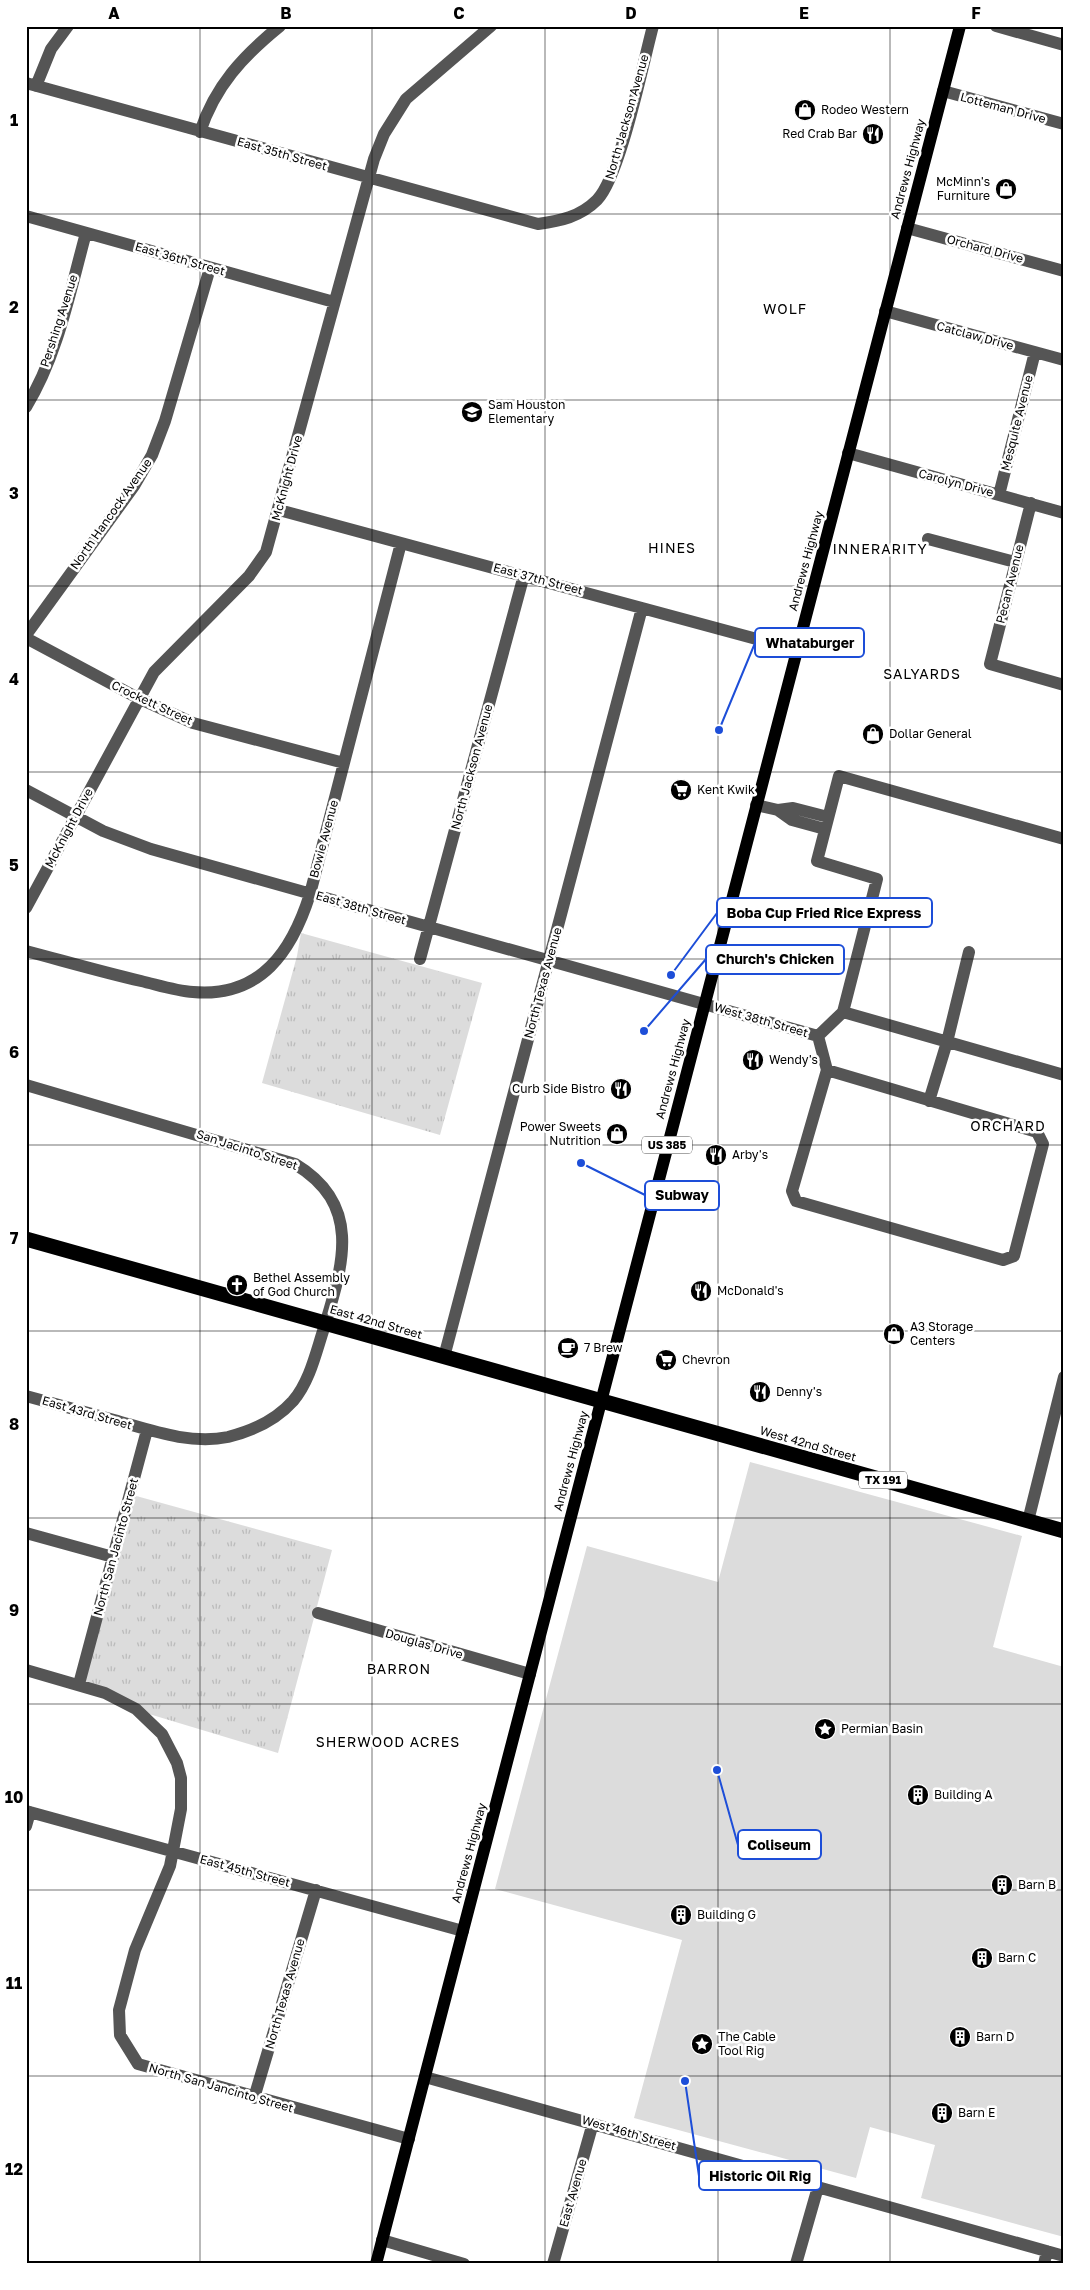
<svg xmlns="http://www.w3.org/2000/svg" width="1090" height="2290" font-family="'Golos Text',sans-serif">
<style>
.grass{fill:url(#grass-tufts)}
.garden{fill:#dcdcdc}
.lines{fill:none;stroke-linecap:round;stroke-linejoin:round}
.minor{stroke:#555;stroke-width:12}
.major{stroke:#000;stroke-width:12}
.highway{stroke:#000;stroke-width:15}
.grid{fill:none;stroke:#000;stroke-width:1;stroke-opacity:0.55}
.labels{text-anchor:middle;stroke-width:5;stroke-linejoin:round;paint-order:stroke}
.shield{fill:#fff;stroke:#4c4c4c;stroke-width:1}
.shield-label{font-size:11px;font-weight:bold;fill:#000}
.street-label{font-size:12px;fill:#000;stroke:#fff}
.poi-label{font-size:12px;fill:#000;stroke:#fff;text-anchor:start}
.neighbourhood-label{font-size:14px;letter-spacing:1px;fill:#000;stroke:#fff}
.leader{fill:none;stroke:#1d4ed8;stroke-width:2}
.callout-dot{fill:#1d4ed8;stroke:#fff;stroke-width:2}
.callout{fill:#fff;stroke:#1d4ed8;stroke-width:2}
.callout-label{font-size:14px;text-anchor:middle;font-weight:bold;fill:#000}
.neatline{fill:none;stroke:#000;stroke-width:2}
.grid-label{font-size:16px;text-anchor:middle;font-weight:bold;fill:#000}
</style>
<defs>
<pattern id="grass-tufts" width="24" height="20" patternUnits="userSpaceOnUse" patternTransform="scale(1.25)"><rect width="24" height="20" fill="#dcdcdc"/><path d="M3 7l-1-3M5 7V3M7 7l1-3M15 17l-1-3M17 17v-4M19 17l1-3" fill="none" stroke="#bbb"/></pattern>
</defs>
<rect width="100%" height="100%" fill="#fff"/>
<path class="grass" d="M301 933 482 983 440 1135 262 1083 297 956Z
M129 1494 332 1550 278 1753 149 1714 79 1684Z"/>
<path class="garden" d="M750 1462 1022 1536 993 1647 1064 1667V2237L921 2198 935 2145 870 2127 856 2178 634 2118 682 1940 495 1889 587 1546 718 1582Z"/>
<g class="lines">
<path class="minor" d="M996 26 1064 45
M26 83 538 224C560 221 580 217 597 200 620 177 643 63 653 26
M36 86 51 49 68 26
M943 91 1064 124
M200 132C215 86 243 56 280 26
M26 216 334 302
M907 228 1064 271
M885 311 1064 360
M26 407C58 355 70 291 86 233
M848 453 1064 513
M999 495 1035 352
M1031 503 990 664 1064 685
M279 510 797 650
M928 539 1015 562
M26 635 134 486 152 455 165 421 210 268
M26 638 138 698 193 723 344 763
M26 790 103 831 151 849 818 1036
M756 805 778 810 792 820 825 829
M778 810 793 808 828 817
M26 908 154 672 249 576 266 552 374 159 384 134 406 99 491 26
M26 951C64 961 102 972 141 981 158 985 176 991 193 992 261 998 292 951 310 894L401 543
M420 959 524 575
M843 1012 1064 1075
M818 1036 827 1070 792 1191 796 1201 1003 1260 1014 1256 1043 1144 1037 1132 827 1070
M818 1036 843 1012 877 879 817 861 839 776 1064 839
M26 1085 295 1164C363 1205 343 1265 324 1328 316 1352 310 1381 293 1401 277 1419 252 1431 228 1437 190 1445 150 1430 114 1420 84 1412 55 1404 26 1396
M929 1101 947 1042 969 952
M444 1357 642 608
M1028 1521 1064 1377
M26 1533 113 1557
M318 1613 530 1674
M26 1670 105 1693 136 1709 162 1734 177 1763 181 1778V1809L170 1866 135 1950 119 2010 120 2035 138 2064 409 2139
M79 1684 147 1430
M26 1811 463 1931
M26 1826 30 1812
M425 2077 1064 2256
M254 2098 316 1890
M382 2240 464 2264
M553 2264 593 2123
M796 2264 818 2187
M1044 2264 1047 2251"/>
<path class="major" d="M376 2264 960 26"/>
<path class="highway" d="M26 1239 1064 1531"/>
</g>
<path class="grid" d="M200 26V2264M372 26V2264M545 26V2264M718 26V2264M890 26V2264M26 214H1064M26 400H1064M26 586H1064M26 772H1064M26 959H1064M26 1145H1064M26 1331H1064M26 1518H1064M26 1704H1064M26 1890H1064M26 2076H1064"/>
<defs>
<g id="shop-disc" transform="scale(1.125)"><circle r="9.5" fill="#000" stroke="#fff"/><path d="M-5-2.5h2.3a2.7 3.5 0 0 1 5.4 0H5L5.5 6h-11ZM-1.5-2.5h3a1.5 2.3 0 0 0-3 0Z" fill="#fff"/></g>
<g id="restaurant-disc" transform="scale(1.125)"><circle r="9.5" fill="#000" stroke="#fff"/><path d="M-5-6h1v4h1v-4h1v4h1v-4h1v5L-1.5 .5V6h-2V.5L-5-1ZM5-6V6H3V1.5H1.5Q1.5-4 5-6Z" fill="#fff"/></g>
<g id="school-disc" transform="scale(1.125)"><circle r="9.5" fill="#000" stroke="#fff"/><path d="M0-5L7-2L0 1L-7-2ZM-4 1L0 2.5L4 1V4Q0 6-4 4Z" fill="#fff"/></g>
<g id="supermarket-disc" transform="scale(1.125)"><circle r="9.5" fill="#000" stroke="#fff"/><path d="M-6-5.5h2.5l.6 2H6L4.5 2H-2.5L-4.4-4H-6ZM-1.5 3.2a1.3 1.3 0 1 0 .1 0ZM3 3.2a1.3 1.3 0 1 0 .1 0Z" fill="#fff"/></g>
<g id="church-disc" transform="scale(1.125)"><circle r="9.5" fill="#000" stroke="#fff"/><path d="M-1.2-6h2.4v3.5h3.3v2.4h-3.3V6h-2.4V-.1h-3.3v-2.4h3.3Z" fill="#fff"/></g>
<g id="cafe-disc" transform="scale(1.125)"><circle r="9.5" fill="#000" stroke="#fff"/><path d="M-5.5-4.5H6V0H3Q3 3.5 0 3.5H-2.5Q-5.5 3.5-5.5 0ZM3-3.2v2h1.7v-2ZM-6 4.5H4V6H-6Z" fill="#fff"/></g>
<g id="sight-disc" transform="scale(1.125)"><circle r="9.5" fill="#000" stroke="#fff"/><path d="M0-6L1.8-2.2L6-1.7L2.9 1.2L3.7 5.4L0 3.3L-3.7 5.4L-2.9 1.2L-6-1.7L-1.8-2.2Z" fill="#fff"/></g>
<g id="building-disc" transform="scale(1.125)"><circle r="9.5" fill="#000" stroke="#fff"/><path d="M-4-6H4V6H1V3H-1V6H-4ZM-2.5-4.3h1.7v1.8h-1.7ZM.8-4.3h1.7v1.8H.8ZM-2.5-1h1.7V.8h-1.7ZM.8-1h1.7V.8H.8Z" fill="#fff"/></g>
</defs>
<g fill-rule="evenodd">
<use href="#shop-disc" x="805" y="110"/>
<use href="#restaurant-disc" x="873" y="134"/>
<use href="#shop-disc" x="1006" y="189"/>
<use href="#school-disc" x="472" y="412"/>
<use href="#shop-disc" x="873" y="734"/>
<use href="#supermarket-disc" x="681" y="790"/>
<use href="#restaurant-disc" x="753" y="1060"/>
<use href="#restaurant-disc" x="621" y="1089"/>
<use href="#shop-disc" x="617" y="1134"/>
<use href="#restaurant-disc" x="716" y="1155"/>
<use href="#church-disc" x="237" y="1285"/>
<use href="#restaurant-disc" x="701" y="1291"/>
<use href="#shop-disc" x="894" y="1334"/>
<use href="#cafe-disc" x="568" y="1348"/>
<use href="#supermarket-disc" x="666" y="1360"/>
<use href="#restaurant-disc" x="760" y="1392"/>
<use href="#sight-disc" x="825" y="1729"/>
<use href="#building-disc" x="918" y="1795"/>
<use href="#building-disc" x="1002" y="1885"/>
<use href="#building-disc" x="681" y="1915"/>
<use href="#building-disc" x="982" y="1958"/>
<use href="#building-disc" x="960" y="2037"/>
<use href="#sight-disc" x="702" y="2044"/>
<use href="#building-disc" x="942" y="2113"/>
</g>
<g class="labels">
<g class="shield">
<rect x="642" y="1136.5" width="50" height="17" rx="4"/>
<rect x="859" y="1471.5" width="48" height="17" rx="4"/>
</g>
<g class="shield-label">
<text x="667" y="1149">US 385</text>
<text x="883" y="1484">TX 191</text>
</g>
<g class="street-label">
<text transform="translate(1003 108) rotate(15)" y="4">Lotteman Drive</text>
<text transform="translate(627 117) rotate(-74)" y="4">North Jackson Avenue</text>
<text transform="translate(282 154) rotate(16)" y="4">East 35th Street</text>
<text transform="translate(908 169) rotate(-75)" y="4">Andrews Highway</text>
<text transform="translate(985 249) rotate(15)" y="4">Orchard Drive</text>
<text transform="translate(180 259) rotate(16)" y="4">East 36th Street</text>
<text transform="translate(59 321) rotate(-72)" y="4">Pershing Avenue</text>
<text transform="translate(975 336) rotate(15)" y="4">Catclaw Drive</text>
<text transform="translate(1017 423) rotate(-76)" y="4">Mesquite Avenue</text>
<text transform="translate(287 478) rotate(-75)" y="4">McKnight Drive</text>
<text transform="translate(956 483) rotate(15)" y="4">Carolyn Drive</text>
<text transform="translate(111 514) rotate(-55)" y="4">North Hancock Avenue</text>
<text transform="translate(806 561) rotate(-75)" y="4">Andrews Highway</text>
<text transform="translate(538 579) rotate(15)" y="4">East 37th Street</text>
<text transform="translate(1010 584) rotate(-76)" y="4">Pecan Avenue</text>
<text transform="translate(152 703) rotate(25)" y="4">Crockett Street</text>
<text transform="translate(472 767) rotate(-75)" y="4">North Jackson Avenue</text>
<text transform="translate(69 828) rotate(-62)" y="4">McKnight Drive</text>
<text transform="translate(324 839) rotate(-75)" y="4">Bowie Avenue</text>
<text transform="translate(361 908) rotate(16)" y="4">East 38th Street</text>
<text transform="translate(543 983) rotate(-75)" y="4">North Texas Avenue</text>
<text transform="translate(761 1020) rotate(16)" y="4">West 38th Street</text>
<text transform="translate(673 1069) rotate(-75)" y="4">Andrews Highway</text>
<text transform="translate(247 1150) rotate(18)" y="4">San Jacinto Street</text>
<text transform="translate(376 1322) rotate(16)" y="4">East 42nd Street</text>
<text transform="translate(87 1413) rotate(16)" y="4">East 43rd Street</text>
<text transform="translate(808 1444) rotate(16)" y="4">West 42nd Street</text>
<text transform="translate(571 1461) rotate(-75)" y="4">Andrews Highway</text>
<text transform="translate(116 1547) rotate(-75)" y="4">North San Jacinto Street</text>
<text transform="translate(424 1644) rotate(16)" y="4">Douglas Drive</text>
<text transform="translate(469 1853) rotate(-75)" y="4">Andrews Highway</text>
<text transform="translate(245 1871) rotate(15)" y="4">East 45th Street</text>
<text transform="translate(285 1994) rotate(-74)" y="4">North Texas Avenue</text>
<text transform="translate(221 2088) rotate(16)" y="4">North San Jancinto Street</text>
<text transform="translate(629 2133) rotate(16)" y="4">West 46th Street</text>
<text transform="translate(573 2193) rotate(-74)" y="4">East Avenue</text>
</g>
<g class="poi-label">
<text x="821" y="114">Rodeo Western</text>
<text x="857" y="138" text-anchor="end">Red Crab Bar</text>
<text x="990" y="186" text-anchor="end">McMinn's<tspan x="990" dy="14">Furniture</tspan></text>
<text x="488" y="409">Sam Houston<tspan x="488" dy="14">Elementary</tspan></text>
<text x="889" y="738">Dollar General</text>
<text x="697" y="794">Kent Kwik</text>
<text x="769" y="1064">Wendy's</text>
<text x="605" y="1093" text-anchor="end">Curb Side Bistro</text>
<text x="601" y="1131" text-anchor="end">Power Sweets<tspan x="601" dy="14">Nutrition</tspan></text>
<text x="732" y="1159">Arby's</text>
<text x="253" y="1282">Bethel Assembly<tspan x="253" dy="14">of God Church</tspan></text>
<text x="717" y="1295">McDonald's</text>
<text x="910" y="1331">A3 Storage<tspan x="910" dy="14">Centers</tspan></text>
<text x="584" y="1352">7 Brew</text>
<text x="682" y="1364">Chevron</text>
<text x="776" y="1396">Denny's</text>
<text x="841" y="1733">Permian Basin</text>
<text x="934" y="1799">Building A</text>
<text x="1018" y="1889">Barn B</text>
<text x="697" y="1919">Building G</text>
<text x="998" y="1962">Barn C</text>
<text x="718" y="2041">The Cable<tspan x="718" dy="14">Tool Rig</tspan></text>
<text x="976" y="2041">Barn D</text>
<text x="958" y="2117">Barn E</text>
</g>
<g class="neighbourhood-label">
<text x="785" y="314">WOLF</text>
<text x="672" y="553">HINES</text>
<text x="880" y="554">INNERARITY</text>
<text x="922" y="679">SALYARDS</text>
<text x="1008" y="1131">ORCHARD</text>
<text x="399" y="1674">BARRON</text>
<text x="388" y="1747">SHERWOOD ACRES</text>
</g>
</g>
<path class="leader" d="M719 730L755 643M671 975L717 913M644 1031L706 959M581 1163L645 1195M717 1770L738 1845M685 2081L699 2176"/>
<g class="callout-dot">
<circle cx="719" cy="730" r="5"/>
<circle cx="671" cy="975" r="5"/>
<circle cx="644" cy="1031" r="5"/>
<circle cx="581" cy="1163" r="5"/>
<circle cx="717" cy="1770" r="5"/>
<circle cx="685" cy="2081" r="5"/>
</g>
<g class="callout">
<rect x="755" y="628" width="109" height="29" rx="5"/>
<rect x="717" y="898" width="215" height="29" rx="5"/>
<rect x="706" y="945" width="138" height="29" rx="5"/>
<rect x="645" y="1181" width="74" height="29" rx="5"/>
<rect x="738" y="1830" width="83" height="29" rx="5"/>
<rect x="699" y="2161" width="122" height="29" rx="5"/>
</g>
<g class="callout-label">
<text x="810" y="648">Whataburger</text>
<text x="824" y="918">Boba Cup Fried Rice Express</text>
<text x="775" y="964">Church's Chicken</text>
<text x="682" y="1200">Subway</text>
<text x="779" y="1850">Coliseum</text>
<text x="760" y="2181">Historic Oil Rig</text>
</g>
<rect width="1090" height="2290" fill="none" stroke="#ffffff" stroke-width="55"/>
<rect x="28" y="28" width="1034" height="2234" class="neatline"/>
<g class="grid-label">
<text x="114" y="19">A</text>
<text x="286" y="19">B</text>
<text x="459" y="19">C</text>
<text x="631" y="19">D</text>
<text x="804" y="19">E</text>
<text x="976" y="19">F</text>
<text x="14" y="126">1</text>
<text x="14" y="313">2</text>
<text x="14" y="499">3</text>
<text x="14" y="685">4</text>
<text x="14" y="871">5</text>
<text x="14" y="1058">6</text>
<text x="14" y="1244">7</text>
<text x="14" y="1430">8</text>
<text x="14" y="1616">9</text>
<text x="14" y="1803">10</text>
<text x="14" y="1989">11</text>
<text x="14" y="2175">12</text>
</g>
</svg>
